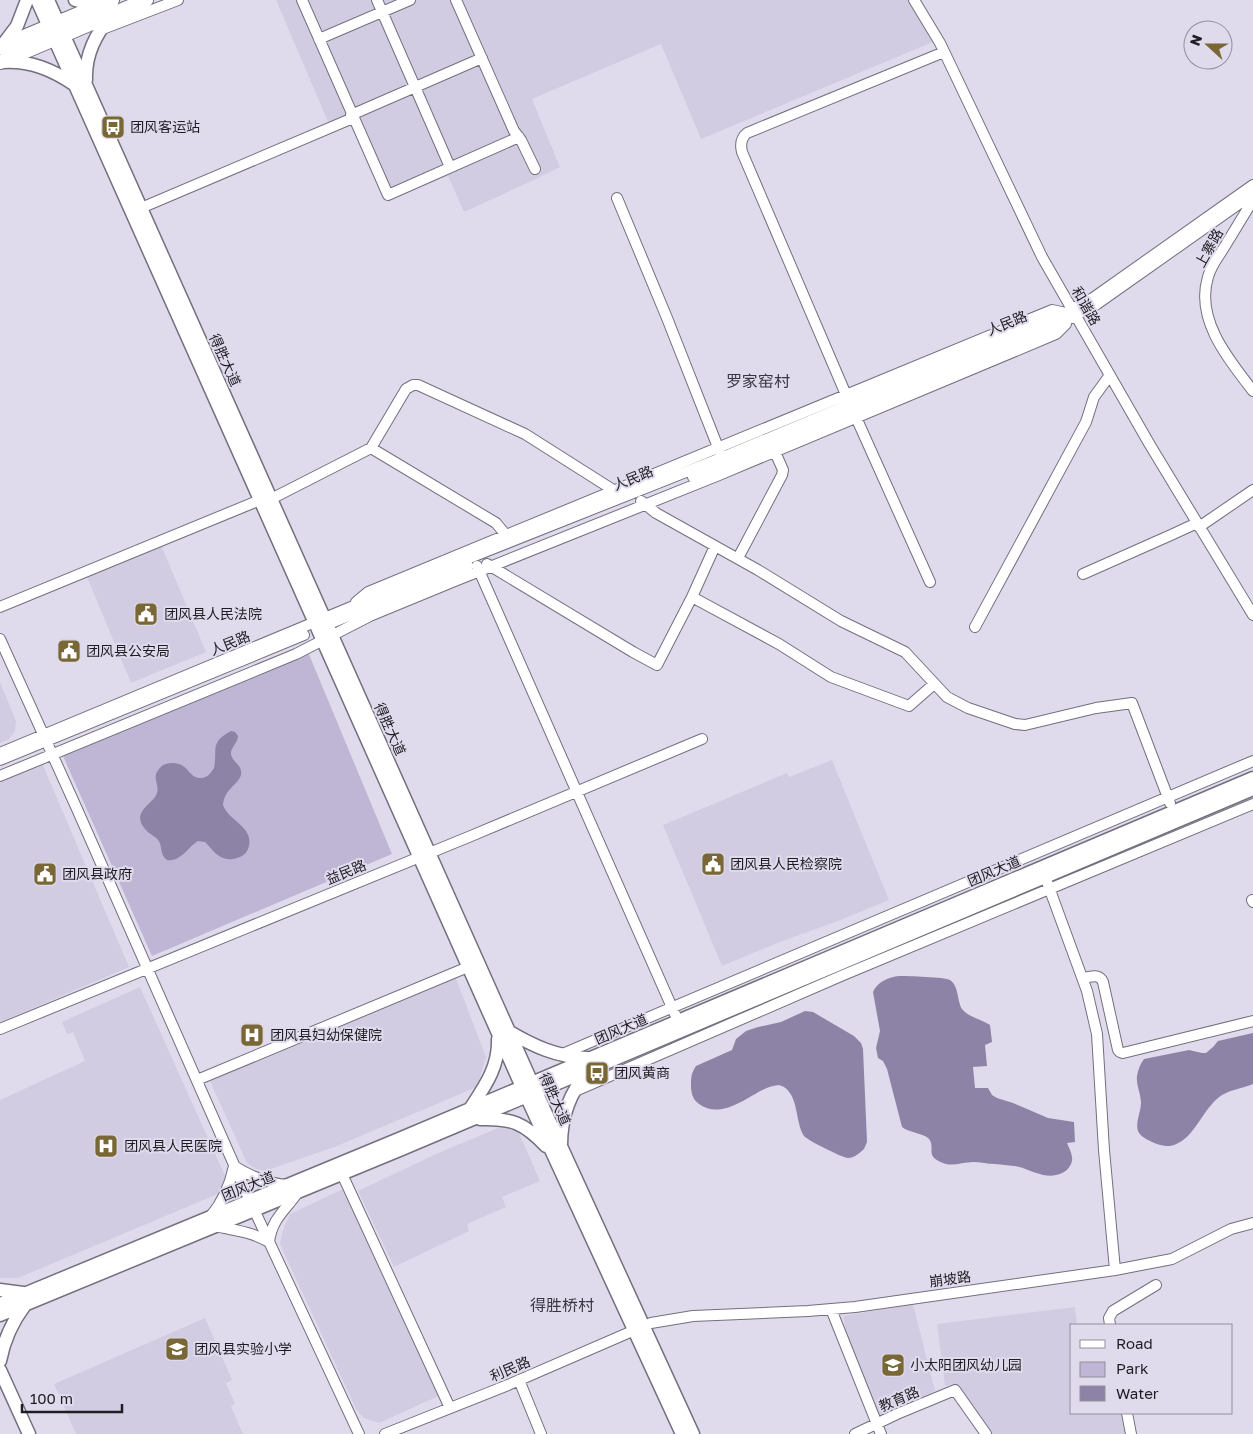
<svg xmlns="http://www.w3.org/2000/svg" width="1253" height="1434" font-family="'Golos Text','Noto Sans SC',sans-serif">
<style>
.built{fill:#d2cce3}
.green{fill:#beb6d4}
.water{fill:#8d83a6}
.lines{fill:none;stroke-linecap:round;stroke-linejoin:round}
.minor-casing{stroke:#736f7d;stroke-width:12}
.major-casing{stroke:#736f7d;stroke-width:15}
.highway-casing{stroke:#736f7d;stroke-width:16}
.minor{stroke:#fff;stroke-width:10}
.major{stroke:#fff;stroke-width:12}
.highway{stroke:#fff;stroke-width:14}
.labels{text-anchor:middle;stroke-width:4;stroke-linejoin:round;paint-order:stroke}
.poi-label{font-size:14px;fill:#1f1d23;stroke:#e0dbec;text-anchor:start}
.street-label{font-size:14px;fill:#1f1d23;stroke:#e0dbec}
.quarter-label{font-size:16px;fill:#3a3643;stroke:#e0dbec}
</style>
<rect width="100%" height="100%" fill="#e0dbec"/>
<path class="built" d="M276 0H908L933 42 701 139 661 44 532 99 560 167 536 179 464 212 448 176 388 201 348 116 329 124Z
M161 545 206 652 131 683 87 577Z
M0 682 16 721 15 731 9 739 0 743Z
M832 760 889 900 838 921 780 942 722 966 663 825 787 773 789 777Z
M42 763 129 967 1 1022 0 1019V781Z
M455 976 486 1057 477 1087 337 1146 265 1171 256 1169 248 1164 246 1161 210 1081Z
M140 987 226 1178 218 1194 18 1278H0V1100L85 1061 73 1032 67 1034 62 1022Z
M498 1128 509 1129 519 1133 540 1181 502 1197 506 1207 467 1224 469 1231 394 1267 358 1191 436 1154Z
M345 1188 441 1395 379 1423 364 1418 356 1409 280 1244 283 1230 290 1214Z
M913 1304 935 1391 879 1416 848 1339 843 1316Z
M1075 1307 1077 1325H1072V1413H1122L1125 1434H991L959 1392 957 1383 945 1386 937 1324Z
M205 1318 232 1380 226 1383 235 1404 231 1406 243 1434H76L54 1384Z"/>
<path class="green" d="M308 652 392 854 152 956 63 756Z"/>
<path class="water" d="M231 731 235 732 238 736C238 743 230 748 231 754 232 762 243 765 241 775 238 785 225 788 223 805 229 822 256 827 248 849 246 855 239 858 233 859 219 861 213 850 205 842L198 841C188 847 181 862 167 860 159 854 163 846 158 840 155 836 149 834 146 830 129 812 154 804 157 793 160 782 149 777 163 765 168 763 173 762 179 764 188 766 190 779 202 778 208 777 211 773 214 768 218 749 209 743 231 731Z
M899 976C908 976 945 977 950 980 959 986 957 1001 962 1009 968 1017 981 1019 990 1025L992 1042 985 1045 987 1066 973 1067 975 1088H988L992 1095 997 1098 1013 1103 1048 1118 1074 1122 1075 1142 1067 1143C1069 1148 1073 1155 1072 1161 1069 1175 1051 1178 1040 1174 1031 1172 1023 1167 1014 1166 1008 1165 1002 1165 995 1164 988 1164 980 1162 973 1162 962 1162 953 1167 943 1163 924 1156 936 1148 929 1139 924 1133 909 1133 902 1127L887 1069 883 1061 878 1058 876 1048 880 1031 873 992C877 982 889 977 899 976Z
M805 1011 813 1012 854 1036 861 1043 863 1049 867 1142 864 1149C860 1153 854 1158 848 1158 843 1158 807 1140 804 1136 795 1122 799 1097 784 1087 766 1075 729 1126 699 1104 692 1099 691 1092 691 1084 691 1076 692 1072 696 1066L732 1050 736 1039 746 1031 758 1027 781 1022Z
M1253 1033V1084C1241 1089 1227 1090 1218 1098 1201 1112 1193 1142 1170 1146 1162 1147 1144 1140 1139 1133 1134 1125 1141 1112 1141 1103 1141 1094 1136 1085 1137 1076 1138 1070 1140 1064 1144 1059L1189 1050 1202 1053H1206L1213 1047 1218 1041Z"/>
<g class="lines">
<g class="minor-casing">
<path id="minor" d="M302 0 388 195 519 137
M377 0 450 167
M456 0 514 131 521 140 535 169
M914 0 940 43 1042 257 1150 445 1253 615
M100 30 178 0
M319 39 410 0
M351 115 482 58
M617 198 667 318 721 455
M1253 200C1244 215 1234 231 1225 246 1219 256 1211 265 1208 277 1195 319 1228 359 1253 391
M141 208 353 118
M371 448 406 389 413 385H418L525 434 618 493
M693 477 1057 325 1097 304 1253 194
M271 499 371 448 496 523 506 535
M641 501 656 513 758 570 841 621 905 652 947 697 968 708 1015 724 1025 725 1096 708 1132 703 1170 803
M1199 527 1253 490
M738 558 782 475 783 470 775 452
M487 564 633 652 657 665 692 597 715 546
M477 566 678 1021
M1083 574 1171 535 1197 523
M930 582 850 404 742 152C740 144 741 138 747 133L944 52
M692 597 779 644 831 677 909 706 934 684
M356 602 368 592 1052 310 1066 313
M0 607 260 500
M322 627 468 566
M975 627 1086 422 1094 397 1110 375
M0 639 77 809 250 1201 359 1434
M0 753 452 565 716 460 1054 319 1093 298 1253 185
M0 760 304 635
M0 776 296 654 370 616 455 581 719 475 1056 334 1066 324
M1047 882 1087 991 1097 1034 1104 1150 1115 1270
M1252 900 1253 902
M1083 978C1091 977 1099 973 1103 982L1118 1050 1120 1052 1123 1053 1253 1021
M0 1029 471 836 702 739
M560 1055 1253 761
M197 1080 468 967
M573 1092 841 976 1253 804
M342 1174 450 1408
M210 1217C223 1202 230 1185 234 1166 251 1177 268 1183 287 1185
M215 1226C234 1230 252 1232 269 1242 272 1218 286 1210 298 1192
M831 1309 881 1434
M1110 1325 1109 1318 1113 1311 1156 1285
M519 1380 541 1434
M1127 1413 1131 1434
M385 1434 508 1385 651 1323 693 1316 808 1311 855 1307 1115 1270 1172 1259 1231 1229 1253 1223
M855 1434 897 1414 955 1390 986 1434"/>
</g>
<g class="major-casing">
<path id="major" d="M37 0 522 1087 682 1434
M48 0 532 1083 693 1434
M75 0 99 6
M1 47 17 26 27 0
M2 62C30 60 53 70 75 85
M86 80C85 54 96 34 112 14
M508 1031C533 1046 557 1057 587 1058
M470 1109C485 1086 499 1067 498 1039
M480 1119C512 1118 524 1123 546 1146
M561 1145C561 1117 570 1092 588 1072
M0 1290 23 1293
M0 1304 399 1139 1253 778
M0 1315 402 1149 1253 789
M0 1361C4 1340 12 1322 25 1305
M0 1370 29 1434"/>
</g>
<g class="highway-casing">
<path id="highway" d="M0 47 112 0
M0 62 146 0"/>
</g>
<use href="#minor" class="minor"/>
<use href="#major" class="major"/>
<use href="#highway" class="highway"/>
</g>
<defs>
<g id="bus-square" transform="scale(1.25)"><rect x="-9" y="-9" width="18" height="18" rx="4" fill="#796836" stroke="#e0dbec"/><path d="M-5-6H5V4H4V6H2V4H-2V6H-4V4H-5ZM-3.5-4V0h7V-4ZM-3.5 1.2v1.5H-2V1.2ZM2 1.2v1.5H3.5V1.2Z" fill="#fff"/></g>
<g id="civic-square" transform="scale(1.25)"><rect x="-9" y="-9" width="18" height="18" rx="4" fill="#796836" stroke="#e0dbec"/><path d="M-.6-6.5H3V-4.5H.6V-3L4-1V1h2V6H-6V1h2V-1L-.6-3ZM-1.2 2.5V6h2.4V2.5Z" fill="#fff"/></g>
<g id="hospital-square" transform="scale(1.25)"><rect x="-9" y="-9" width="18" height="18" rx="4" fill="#796836" stroke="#e0dbec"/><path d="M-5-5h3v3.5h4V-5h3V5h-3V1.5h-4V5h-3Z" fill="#fff"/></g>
<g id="school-square" transform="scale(1.25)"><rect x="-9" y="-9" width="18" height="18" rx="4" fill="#796836" stroke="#e0dbec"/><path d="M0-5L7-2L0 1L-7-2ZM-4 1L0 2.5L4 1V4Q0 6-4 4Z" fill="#fff"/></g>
</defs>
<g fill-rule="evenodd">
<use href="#bus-square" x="113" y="127"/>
<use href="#civic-square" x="146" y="614"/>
<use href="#civic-square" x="69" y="651"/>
<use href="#civic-square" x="713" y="864"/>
<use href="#civic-square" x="45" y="874"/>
<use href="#hospital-square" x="252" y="1035"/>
<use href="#bus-square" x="597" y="1073"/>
<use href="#hospital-square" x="106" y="1146"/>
<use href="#school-square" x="177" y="1349"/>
<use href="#school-square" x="893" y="1365"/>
</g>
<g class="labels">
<g class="poi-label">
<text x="130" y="132">团风客运站</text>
<text x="164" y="619">团风县人民法院</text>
<text x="86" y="656">团风县公安局</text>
<text x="730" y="869">团风县人民检察院</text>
<text x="62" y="879">团风县政府</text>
<text x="270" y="1040">团风县妇幼保健院</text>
<text x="614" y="1078">团风黄商</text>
<text x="124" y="1151">团风县人民医院</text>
<text x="194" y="1354">团风县实验小学</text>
<text x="910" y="1370">小太阳团风幼儿园</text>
</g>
<g class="street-label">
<text transform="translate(1209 248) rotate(-61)" y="5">上寨路</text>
<text transform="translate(1086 306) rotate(60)" y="5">和谐路</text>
<text transform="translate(1007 323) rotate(-22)" y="5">人民路</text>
<text transform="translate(225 360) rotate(66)" y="5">得胜大道</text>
<text transform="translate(633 478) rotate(-22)" y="5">人民路</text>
<text transform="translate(230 643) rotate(-22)" y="5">人民路</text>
<text transform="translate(390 729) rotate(66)" y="5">得胜大道</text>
<text transform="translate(994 871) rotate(-23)" y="5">团风大道</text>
<text transform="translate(346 872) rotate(-22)" y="5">益民路</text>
<text transform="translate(621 1029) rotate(-23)" y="5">团风大道</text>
<text transform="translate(555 1099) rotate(66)" y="5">得胜大道</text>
<text transform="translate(248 1186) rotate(-22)" y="5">团风大道</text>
<text transform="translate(950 1279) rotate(-8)" y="5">崩坡路</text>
<text transform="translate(510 1369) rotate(-23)" y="5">利民路</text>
<text transform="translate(899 1399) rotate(-23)" y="5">教育路</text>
</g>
<g class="quarter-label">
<text x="758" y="387">罗家窑村</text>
<text x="562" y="1311">得胜桥村</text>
</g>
</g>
<rect x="1070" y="1324" width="162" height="90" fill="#e0dbec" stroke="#938f9c"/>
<rect x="1080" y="1340" width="25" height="8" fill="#ffffff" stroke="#938f9c"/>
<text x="1116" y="1349" font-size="15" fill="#1f1d23">Road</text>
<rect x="1080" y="1362" width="25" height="15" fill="#beb6d4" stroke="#938f9c"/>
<text x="1116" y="1374" font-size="15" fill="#1f1d23">Park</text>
<rect x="1080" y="1386" width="25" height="15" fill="#8d83a6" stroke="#938f9c"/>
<text x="1116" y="1399" font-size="15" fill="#1f1d23">Water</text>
<g transform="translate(1208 45) rotate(291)"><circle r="24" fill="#e0dbec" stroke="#938f9c"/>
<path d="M0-4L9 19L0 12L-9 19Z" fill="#796836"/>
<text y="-8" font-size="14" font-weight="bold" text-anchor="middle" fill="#1f1d23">N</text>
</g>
<path d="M22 1404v8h100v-8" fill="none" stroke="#1f1d23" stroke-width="2.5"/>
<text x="30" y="1404" font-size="15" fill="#1f1d23" stroke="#e0dbec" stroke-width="4" paint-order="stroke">100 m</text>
</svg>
